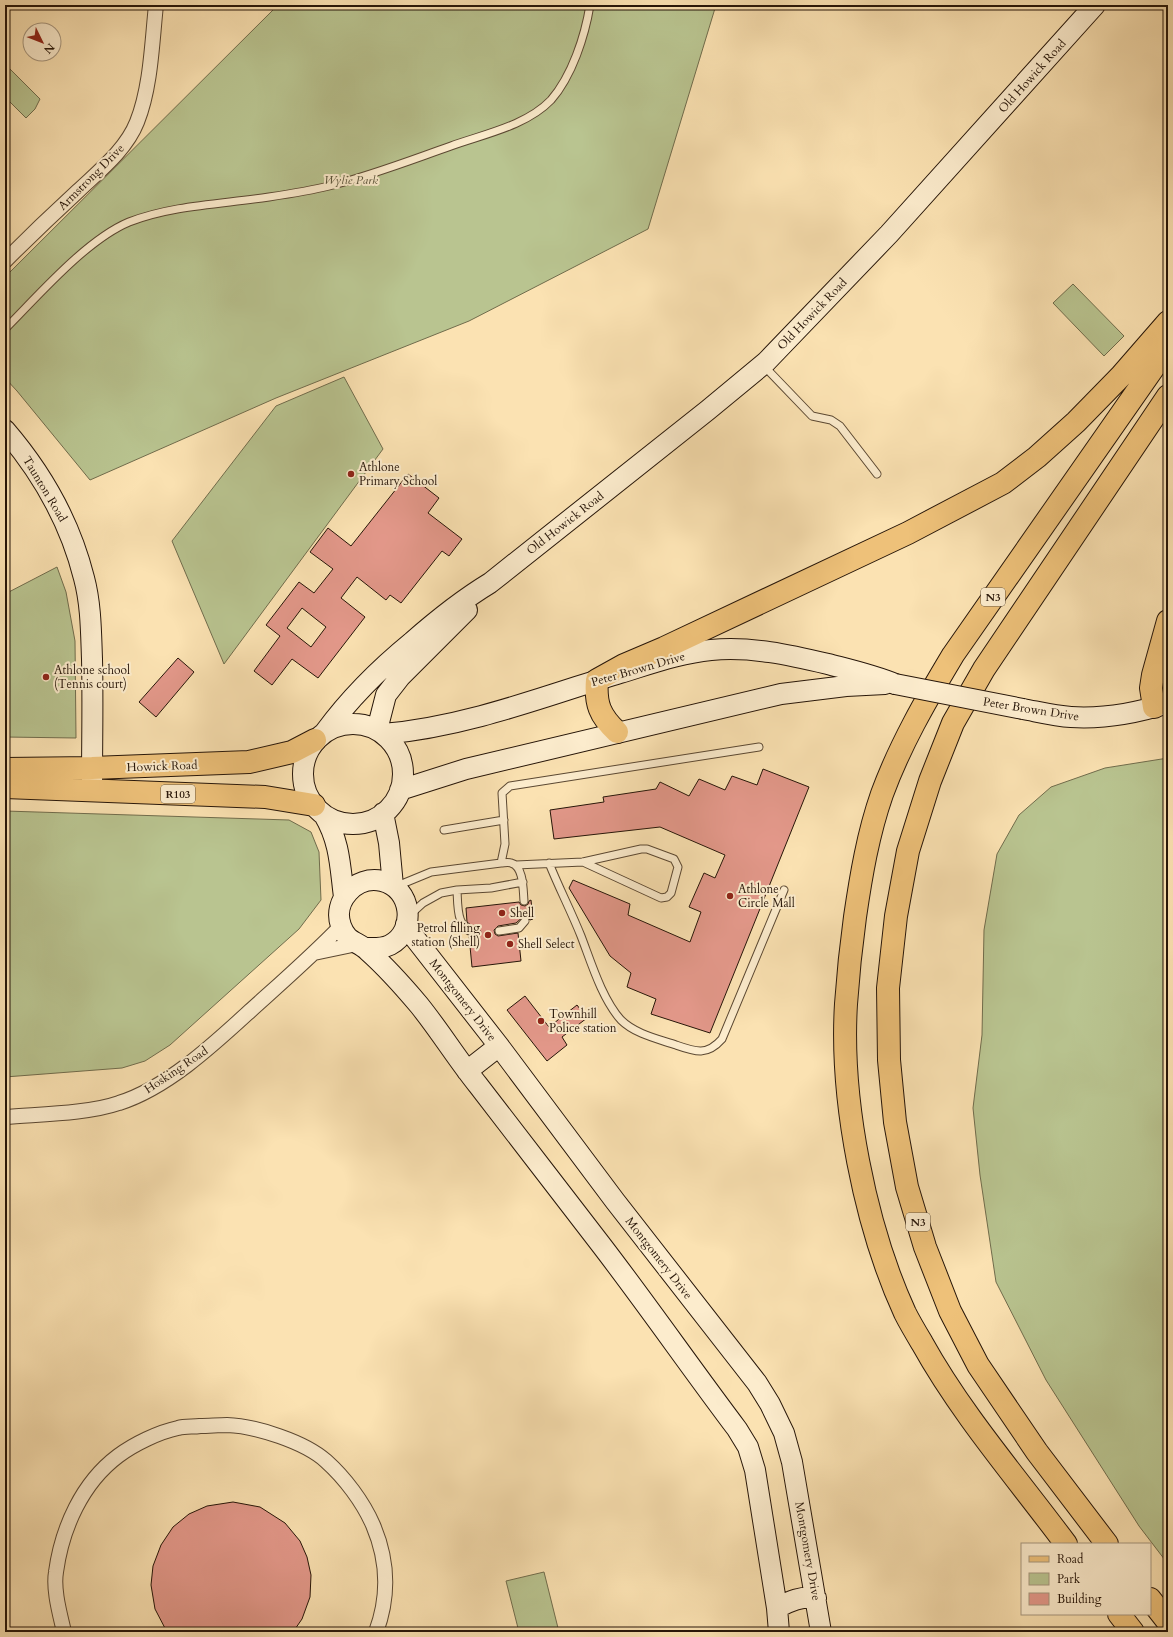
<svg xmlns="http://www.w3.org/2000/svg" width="1173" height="1637" font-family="Cardo,serif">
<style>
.green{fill:#b9c490;stroke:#706c4c}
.building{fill:#e3988a;stroke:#261508;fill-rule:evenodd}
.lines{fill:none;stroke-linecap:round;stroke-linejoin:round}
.lane-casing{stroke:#5b4832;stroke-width:9}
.street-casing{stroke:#5b4832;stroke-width:16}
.secondary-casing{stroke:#261508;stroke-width:22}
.primary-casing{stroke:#261508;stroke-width:24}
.highway-casing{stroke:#261508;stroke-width:24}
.lane{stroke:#fceccd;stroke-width:7}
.street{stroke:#fceccd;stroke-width:14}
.secondary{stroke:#fceccd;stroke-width:20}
.primary{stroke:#eec179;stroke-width:22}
.highway{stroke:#eec179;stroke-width:22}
.secondary-bridge-casing{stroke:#261508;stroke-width:22;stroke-linecap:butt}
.secondary-bridge{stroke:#fceccd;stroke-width:20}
.poi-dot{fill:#8f2418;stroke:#fceccd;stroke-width:1.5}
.labels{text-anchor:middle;stroke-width:4;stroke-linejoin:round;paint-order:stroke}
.shield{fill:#fceccd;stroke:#665643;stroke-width:1}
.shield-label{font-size:11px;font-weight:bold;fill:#261508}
.street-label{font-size:12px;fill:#261508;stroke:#fceccd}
.park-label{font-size:12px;font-style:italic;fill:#595238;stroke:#fceccd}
.poi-label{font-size:12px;fill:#261508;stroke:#fceccd;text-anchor:start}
</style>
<rect width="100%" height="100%" fill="#fbe2b2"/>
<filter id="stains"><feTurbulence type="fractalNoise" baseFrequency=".005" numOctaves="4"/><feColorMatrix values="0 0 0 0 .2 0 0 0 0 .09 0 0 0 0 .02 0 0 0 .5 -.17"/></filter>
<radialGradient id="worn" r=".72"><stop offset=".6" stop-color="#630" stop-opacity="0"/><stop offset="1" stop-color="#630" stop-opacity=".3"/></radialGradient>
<path class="green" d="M278 5H716L648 229 469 321 276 398 90 480 17 391 5 378V277Z
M5 64 40 99 35 109 26 118 5 97Z
M1073 284 1124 336 1104 356 1053 303Z
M344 377 383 449 224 664 172 541 276 406Z
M57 567 66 592 75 641 76 738 5 737V594Z
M1168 758V1564L1139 1526 1046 1380 996 1282 980 1175 973 1108 982 1035 984 930 997 854 1019 815 1051 787 1105 768Z
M5 811 289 820 311 832 319 852 321 900 299 929 170 1045 145 1061 122 1068 5 1077Z
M544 1572 559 1632H519L506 1581Z"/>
<path class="building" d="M408 474 439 498 428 513 462 539 449 556 442 551 401 603 390 595 386 600 357 577 341 598 365 617 318 678 292 659 272 685 254 671 280 636 266 625 299 582 314 593 333 569 310 552 328 528 351 546ZM302 608 326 627 311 647 287 628Z
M178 658 194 672 156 717 139 702Z
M763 769 809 787 710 1033 651 1014 656 999 627 987 631 973 610 956 569 888 573 880 630 904 628 915 690 942 701 912 689 907 704 873 715 878 725 855 660 827 554 839 550 810 604 802 603 797 656 789 660 782 689 796 699 779 725 790 732 776 757 785Z
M531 900 533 919 530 920 528 917 524 916 516 923 498 926 494 930 495 934 498 936 518 933 521 961 472 967 469 936 477 938 481 932 479 929 472 926 467 922 466 908 519 902 521 905 525 906 528 904 529 901Z
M525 996 549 1027 577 1005 587 1018 562 1037 567 1045 547 1061 507 1010Z
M233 1502 260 1507 285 1523 300 1541 307 1557 311 1575 310 1597 302 1619 293 1632H167L155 1609 151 1585 153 1566 161 1545 173 1527 189 1514 207 1506Z"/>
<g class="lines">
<g class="lane-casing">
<path id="lane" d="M5 329C38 296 86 240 129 222 173 205 223 204 269 197 289 194 309 191 329 186 370 176 411 160 451 146 484 134 526 126 551 100 572 76 585 36 590 5
M764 366 812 416 831 420 840 426 877 474
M444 830 504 820
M501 863 505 844 502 793 510 786 759 747
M549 863C559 888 571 911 581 936 591 962 602 999 621 1020 635 1034 658 1039 676 1045 696 1052 707 1056 722 1039L784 890
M516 865 583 862 641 849H647L674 859 678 867 671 893 667 897 661 898 583 862
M397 886 431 872 501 863C504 863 508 862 511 863 524 866 523 891 524 901
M457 890C458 906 456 930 476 933
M411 914 423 903 441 893 457 890 491 888 523 882
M499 931 519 928 525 921"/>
</g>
<g class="street-casing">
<path id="street" d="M5 261C29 237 53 214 78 191 99 171 126 150 137 122 151 87 152 42 156 5
M314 953 357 944
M5 1117C40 1114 87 1114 119 1103 167 1088 214 1044 250 1011 281 983 312 956 341 926
M64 1632C60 1614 53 1590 56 1572 62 1528 82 1483 118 1456 134 1444 159 1432 178 1428 185 1426 193 1427 200 1426 209 1426 218 1425 227 1425 256 1426 305 1442 326 1461 345 1478 363 1502 373 1525 388 1560 389 1597 376 1632"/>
</g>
<g class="secondary-casing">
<path id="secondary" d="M5 430C42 473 70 522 84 578 91 604 91 632 92 659 93 700 92 742 92 783
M1023 709C1039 712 1055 716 1071 717 1104 719 1137 713 1168 703
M303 774a50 50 0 1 1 100 0a50 50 0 1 1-100 0Z
M377 730 386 695 400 677 467 610
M325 732C350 698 379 669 412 642 437 620 462 600 490 583L708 410 766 362 889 234 1095 5
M383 734C465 727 543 697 620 673 650 664 680 653 711 650 750 646 790 655 828 664 851 670 873 675 895 684
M400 790 466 769 781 694 846 686 885 684
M383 813 389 843 393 886
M324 815C340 842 340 866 344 897
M406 924 414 937 499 1046 615 1201 757 1383 770 1404 784 1433 792 1462 821 1632
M365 948C374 948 382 949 390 945 417 931 412 888 382 881 356 875 332 901 341 926 347 943 358 941 368 951 386 967 403 986 419 1005 440 1031 457 1059 478 1085 519 1139 561 1192 602 1246 648 1306 691 1368 737 1429L748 1447 755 1470 777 1608 779 1632
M467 1071 499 1046
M777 1608C790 1601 801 1596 816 1598"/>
</g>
<g class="primary-casing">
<path id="primary" d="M5 769 92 768 249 762 292 752 315 740
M5 787 265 797 314 805"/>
</g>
<g class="highway-casing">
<path id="highway" d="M1154 707 1151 688 1153 675 1168 621
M617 732C600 716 595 704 597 680L624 665 664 648 908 533 1003 483 1037 457 1076 422 1121 376 1168 322
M1066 1544C1017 1478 962 1415 922 1343 916 1333 910 1323 905 1313 865 1226 840 1100 846 1004 848 975 851 946 855 917 861 876 868 834 882 794 900 745 926 700 953 655L1168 347
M1107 1544 1037 1452 978 1365 950 1311 925 1247 907 1187 895 1122 889 1060 888 988 896 916 908 851 930 781 953 723 984 669 1168 396
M1150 1599 1168 1622
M1119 1614 1133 1632"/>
</g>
<use href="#lane" class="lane"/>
<use href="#street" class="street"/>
<use href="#secondary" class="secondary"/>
<use href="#primary" class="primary"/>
<use href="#highway" class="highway"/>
<g class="secondary-bridge-casing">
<path id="secondary-bridge" d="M895 684 1023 709"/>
</g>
<use href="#secondary-bridge" class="secondary-bridge"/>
</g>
<g class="poi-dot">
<circle cx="351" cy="474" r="4"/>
<circle cx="46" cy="677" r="4"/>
<circle cx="730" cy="896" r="4"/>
<circle cx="502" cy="913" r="4"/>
<circle cx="488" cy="935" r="4"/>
<circle cx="510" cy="944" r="4"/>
<circle cx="541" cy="1021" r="4"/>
</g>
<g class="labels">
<g class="shield">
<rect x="981" y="588" width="24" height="18" rx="3"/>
<rect x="161" y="785" width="34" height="18" rx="3"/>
<rect x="906" y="1213" width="24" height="18" rx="3"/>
</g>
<g class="shield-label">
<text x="993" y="601">N3</text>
<text x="178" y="798">R103</text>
<text x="918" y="1226">N3</text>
</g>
<g class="street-label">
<text transform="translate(1032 76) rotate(-48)" y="4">Old Howick Road</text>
<text transform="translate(91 177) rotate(-45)" y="4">Armstrong Drive</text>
<text transform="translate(812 314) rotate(-46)" y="4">Old Howick Road</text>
<text transform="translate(45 489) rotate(59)" y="4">Taunton Road</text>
<text transform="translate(565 523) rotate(-38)" y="4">Old Howick Road</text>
<text transform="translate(638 669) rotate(-16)" y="4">Peter Brown Drive</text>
<text transform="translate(1031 709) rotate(9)" y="4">Peter Brown Drive</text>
<text transform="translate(162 766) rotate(-2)" y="4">Howick Road</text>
<text transform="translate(463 1000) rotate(52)" y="4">Montgomery Drive</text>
<text transform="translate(176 1070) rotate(-34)" y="4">Hosking Road</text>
<text transform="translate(659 1258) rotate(52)" y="4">Montgomery Drive</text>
<text transform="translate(808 1551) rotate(80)" y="4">Montgomery Drive</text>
</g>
<g class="park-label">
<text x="351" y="184">Wylie Park</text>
</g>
<g class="poi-label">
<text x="359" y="471">Athlone<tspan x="359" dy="14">Primary School</tspan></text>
<text x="54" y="674">Athlone school<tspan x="54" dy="14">(Tennis court)</tspan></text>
<text x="738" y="893">Athlone<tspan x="738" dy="14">Circle Mall</tspan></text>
<text x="510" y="917">Shell</text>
<text x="480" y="932" text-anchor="end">Petrol filling<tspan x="480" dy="14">station (Shell)</tspan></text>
<text x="518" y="948">Shell Select</text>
<text x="549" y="1018">Townhill<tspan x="549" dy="14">Police station</tspan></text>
</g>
</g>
<rect width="1173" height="1637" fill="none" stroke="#fbe2b2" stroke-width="20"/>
<rect x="6" y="6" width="1161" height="1625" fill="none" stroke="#261508" stroke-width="2"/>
<rect x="10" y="10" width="1153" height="1617" fill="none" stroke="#261508"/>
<rect x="1021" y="1543" width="130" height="72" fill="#fceccd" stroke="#a6967e"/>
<rect x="1029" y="1556" width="20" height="6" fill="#eec179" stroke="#a6967e"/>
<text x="1057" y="1563" font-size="12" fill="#261508">Road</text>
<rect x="1029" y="1573" width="20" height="12" fill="#b9c490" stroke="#a6967e"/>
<text x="1057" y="1583" font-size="12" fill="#261508">Park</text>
<rect x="1029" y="1593" width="20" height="12" fill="#e3988a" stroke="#a6967e"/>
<text x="1057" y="1603" font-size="12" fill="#261508">Building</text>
<g transform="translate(42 42) rotate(133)"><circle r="19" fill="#fceccd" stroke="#a6967e"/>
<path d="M0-3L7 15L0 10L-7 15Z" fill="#8f2418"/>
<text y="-6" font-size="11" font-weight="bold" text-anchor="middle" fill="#261508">N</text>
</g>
<rect width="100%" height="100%" filter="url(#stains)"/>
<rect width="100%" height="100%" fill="url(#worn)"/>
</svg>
